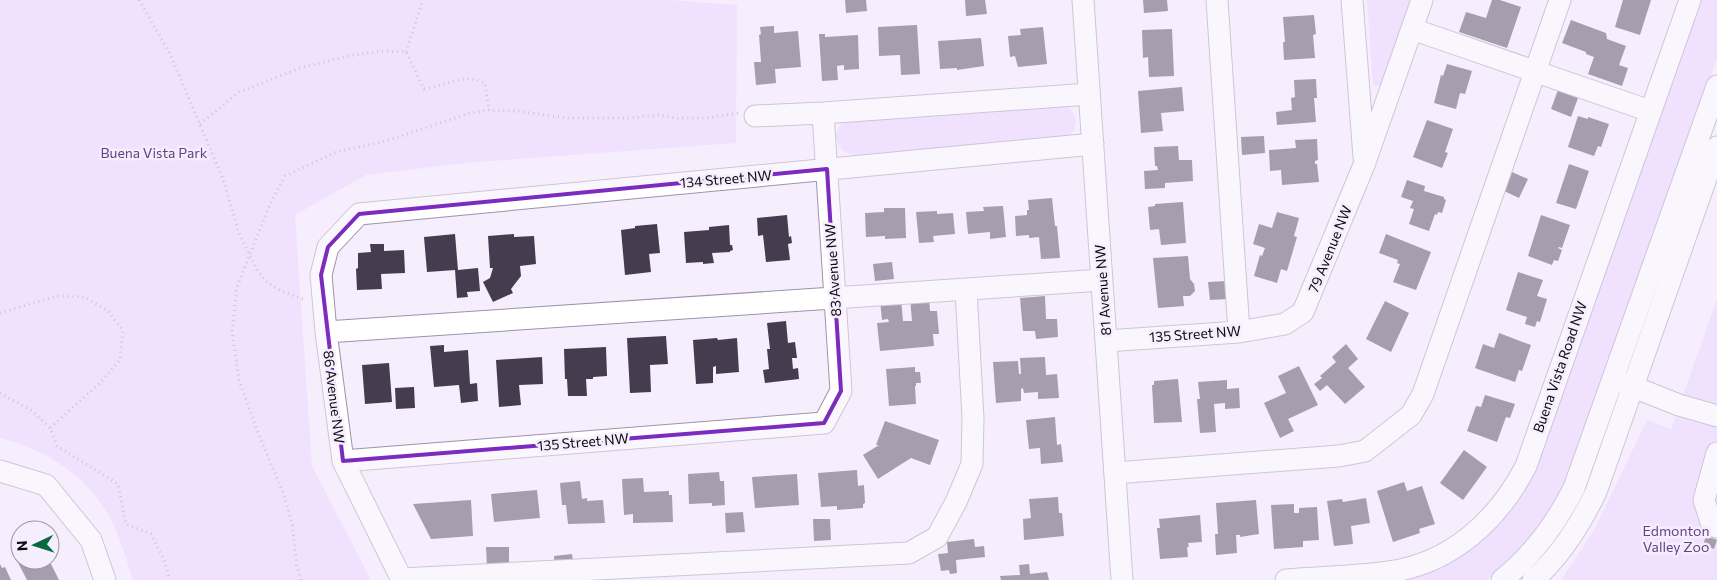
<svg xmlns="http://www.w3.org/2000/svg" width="1717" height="580" font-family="Commissioner,sans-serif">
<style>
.green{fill:#e8d3ff}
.building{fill:#463c50}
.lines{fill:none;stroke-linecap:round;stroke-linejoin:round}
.minor-casing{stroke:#9e93aa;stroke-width:23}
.path{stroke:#9994a0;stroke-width:3;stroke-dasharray:1 4;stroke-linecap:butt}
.minor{stroke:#fff;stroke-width:21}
.marked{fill:none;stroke:#7b2cbf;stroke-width:4;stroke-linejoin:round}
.labels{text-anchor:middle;stroke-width:5;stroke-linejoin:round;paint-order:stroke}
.park-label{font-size:14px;fill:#673e89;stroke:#f5eefd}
.street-label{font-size:14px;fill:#0f0b13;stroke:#f5eefd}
</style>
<rect width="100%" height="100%" fill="#f5eefd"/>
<path class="green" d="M0 0H670L737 5 736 143 465 163 366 175 295 215 312 466 371 580H133C127 562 122 543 114 526 92 478 49 451 0 438Z
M1367 0H1412L1383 85 1373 86Z
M1698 0H1717V59L1568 482 1538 532 1502 569 1487 580H1400L1501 519Z
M1063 104C1081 113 1080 134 1061 140L854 155C835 152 830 133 844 121Z
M1717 299V580H1561L1594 530 1647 420 1671 429Z"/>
<path class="building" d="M845 0H866L867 11 846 13Z
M965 0H985L987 14 966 16Z
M1143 0H1167L1168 11 1144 13Z
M1492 0H1500L1521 7 1507 48 1459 32 1466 12 1486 18Z
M1623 0H1651L1640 35 1615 27Z
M1314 15 1316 34 1313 35 1315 58 1284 60 1283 42H1285L1283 17Z
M1571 20 1606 33 1607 39 1626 46 1619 65 1628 68 1622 86 1588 74 1594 57 1586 54V52L1562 43Z
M917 25 920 74 901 75 900 55 879 56 878 27Z
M774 26V33L798 31 801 67 775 69 776 83 756 85 754 62H761L759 35 761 34 760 27Z
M1043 27 1047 64 1018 67 1015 56 1010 57 1008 36 1021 35 1020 29Z
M1172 29 1174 76 1149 77 1148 57 1143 58 1142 30Z
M819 34H825V37L858 35 859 69 844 70V65L837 66 838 80 822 81Z
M981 38 984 66 957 70V68L940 69 938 41Z
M1447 64 1472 71 1465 94 1460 93 1456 109 1434 103 1441 75 1443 76Z
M1316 79 1317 98H1314L1316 122 1277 125 1276 112 1292 110 1291 98 1295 97 1294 80Z
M1182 87 1184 111 1161 113 1163 131 1141 133 1138 91Z
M1558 90 1578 98 1571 117 1551 109Z
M1578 116 1588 119V117L1609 124 1601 147 1598 146 1594 156 1568 147Z
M1427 120 1453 129 1445 152 1448 153 1442 168 1413 157Z
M1264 136 1265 153 1242 155 1241 137Z
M1317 139 1318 160 1315 161V164H1317L1319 182 1282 185 1281 170 1270 171 1269 150 1296 148 1295 140Z
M1178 146 1179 160H1192L1193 181 1165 183V188L1145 189 1144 171 1158 170 1157 166H1155L1154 147Z
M1569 164 1589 171 1576 209 1556 203Z
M1512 172 1528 179 1519 198 1504 191Z
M1407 180 1425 186 1424 191 1444 197V199L1446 200 1442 213 1438 212 1437 215 1435 214 1429 231 1409 224 1414 209 1410 208 1413 201 1401 197Z
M1052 198 1055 226H1057L1060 258 1041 259 1039 237 1029 238V235L1016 236 1015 216 1027 215V210H1029L1028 200Z
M1183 202 1186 243 1161 245 1159 229 1150 230 1148 207 1155 206V204Z
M1003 206 1006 237 990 239V232L968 234 966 212 984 211 983 207Z
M884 208H905L906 238 885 239V236L866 237 865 213 884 212Z
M937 211V214L953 213 955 234 933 236 934 242 919 243 916 212Z
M1277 212 1299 218 1294 236 1297 237 1287 271 1281 269 1277 283 1254 276 1260 255 1262 256 1265 248 1253 244 1259 224 1272 228Z
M787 215 789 237 791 236 792 243 788 244 790 260 766 262 763 235 758 236 757 218Z
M1541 215 1570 225 1562 248 1559 247 1558 248 1562 250 1558 261 1554 260 1552 265 1528 256Z
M657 224 660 253 649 254 651 272 625 275 621 230 635 228V226Z
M729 225 730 245H732L733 250 730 251V252L712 253 714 263 703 264V262L686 263 684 232 709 230V227Z
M455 234 458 270 478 268 480 291 467 292 468 297 457 298 455 270 427 272 424 237Z
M514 234V237L534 236 536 264 520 266 521 276 511 289 513 293 493 302 483 282 490 278 493 268H490L488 236Z
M1386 234 1431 252 1416 290 1393 282 1400 264 1397 263 1398 260 1379 253Z
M370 244H384V251L404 250 405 273 381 274 382 289 357 290 356 269 358 268V253L371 252Z
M1188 256 1190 279 1194 284 1195 291 1190 296H1183L1184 306 1158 308 1153 258Z
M892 262 894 279 875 281 873 264Z
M1518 272 1543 280 1537 296 1547 299 1540 322 1537 321 1535 327 1525 324 1527 317 1506 310Z
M1227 281 1228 299 1210 300 1208 282Z
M929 296 930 311H937L939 334H933L934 346 880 351 877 323 889 322 888 319 882 320 880 301 901 299 903 321H912L910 298Z
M1045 296 1046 319H1057L1058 337 1036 339 1035 331H1023L1020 298Z
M1385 301 1409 313 1391 352 1366 339Z
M786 321 788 343 795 342 797 358H792L793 369 798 368 799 379 765 383 763 370 769 369 767 349H770L767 323Z
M1499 333 1531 345 1522 371 1519 370 1515 382 1475 368 1483 344 1494 348Z
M666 336 668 364 650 365 651 392 630 393 627 338Z
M717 338 718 340 737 338 739 372 716 374V366L713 367V383L696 384 693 340Z
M1346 344 1358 359 1348 368 1365 387 1345 404 1327 385 1320 391 1314 384 1322 378 1320 376 1336 362 1332 357Z
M444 345V352L468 350 470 384 477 383 478 401 461 403 459 385 434 387 430 346Z
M606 347 607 376 593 377V379H586L587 396H568L567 379H565L564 349Z
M542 357 543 384 519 385 521 405 499 407 496 360Z
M1045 357 1046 375 1057 374 1059 398 1038 399V392L1024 393 1023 388 1021 389V401L996 403 993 362 1018 361 1019 374H1021L1020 358Z
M389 363 392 402 365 404 362 365Z
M1299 366 1318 405 1288 419 1294 431 1280 438 1264 403 1286 393 1278 376Z
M915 367V372H920L921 383H916V386H915L916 404 889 406 886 369Z
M1178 379 1182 422 1154 423 1152 385H1154V381Z
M1227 380V389L1239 388 1240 408 1225 409V403L1214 404 1216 432 1200 433 1197 399H1200L1198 382Z
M414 387 415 408 396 409 395 388Z
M1485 395 1515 404 1510 418 1506 417 1497 442 1467 431 1476 406 1481 407Z
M1055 417 1057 445 1061 444 1063 462 1041 464 1040 448 1029 449 1026 420Z
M885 421 939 440 930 465 911 458 878 479 863 455 879 445H876Z
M1464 450 1487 467 1463 500 1440 483Z
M857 470 858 486 864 485 865 503 863 504V508L837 510V506L821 507 818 473Z
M719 472 720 481H724L725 505 712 506V503L689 504 688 474Z
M797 474 799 505 755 508 752 477Z
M643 478 644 492 669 491V495H672L673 522 633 523V514L624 515 622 479Z
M580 481 582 499 587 498V501L603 500 605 523 568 524 566 505H562L560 483Z
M1404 482 1407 491 1422 486 1435 524 1419 529 1420 533 1393 542 1377 491Z
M537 490 540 518 494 522 491 494Z
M1058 497 1059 513H1062L1064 536 1024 540 1023 519 1031 518 1029 499Z
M1366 498 1370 523 1351 526 1353 544 1334 546 1327 501 1342 499 1343 502Z
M471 500 473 536 431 539 413 504Z
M1256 500 1259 534 1240 537V535H1236L1237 553 1216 555 1215 534H1218L1216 503Z
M1294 504V513H1299V508L1317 507 1319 540 1303 541V547L1274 549 1271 505Z
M743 512 745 532 726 533 725 513Z
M1200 515 1202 542 1188 543 1189 547H1187L1188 557 1160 559 1157 528H1160L1159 519Z
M813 519H830L831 540 814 541Z
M1706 536 1717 540 1714 549 1703 545Z
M974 539 975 547 984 546 985 557 956 560 957 573 950 574 949 570 941 571 938 554 948 553 947 542Z
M20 547V560H49L59 580H27L12 551Z
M486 547H509V567H487Z
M572 554 574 567 555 569 554 556Z
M0 564 2 568 5 567 11 580H0Z
M1029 564 1030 574 1047 572 1049 580H1001L1000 576 1020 575 1019 565Z"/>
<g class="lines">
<g class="minor-casing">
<path id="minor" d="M1083 0 1122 580
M1217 0 1239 332
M1352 0 1364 157
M1412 29 1650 111
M755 116 823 113 1089 94
M326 332 1102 280
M1106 341 1239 332 1285 324 1303 312 1364 165 1422 0
M1621 382 1679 405 1717 416
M1717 453 1704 500 1712 525 1717 527
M343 461 824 423 841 391 823 113
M0 471 46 485 91 540 105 580
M1115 473 1339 456 1365 451 1411 415 1423 394 1560 0
M401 579 909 553 937 537 956 502 972 464 973 418 966 290
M402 580 343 461 326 332 321 275 328 247 359 214 1093 144
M1286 580C1320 577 1355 577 1389 572 1452 563 1498 520 1526 466L1690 0
M1502 580C1534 554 1556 524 1574 488L1717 86
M1533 580C1561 556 1580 525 1596 492L1717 147"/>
</g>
<path class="path" d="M139 0 170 54 223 179 239 233 257 270 267 282 281 291 306 300
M406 52 423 0
M200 124 239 92 300 68 348 56 382 51 406 52 424 89C447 86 461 72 485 83L489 110
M0 313 57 296 84 297 108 311 123 331 120 360 102 381 50 428
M0 393 32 411 50 428 57 446 118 484 126 524 151 534 164 560 170 580
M301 580 297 566 292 523 284 495 259 435 239 380 232 332 237 287 270 204 285 176 336 152 383 142 470 113 489 110 517 111 567 118H628L658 115 676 118H707L738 113"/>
<use href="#minor" class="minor"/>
</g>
<path d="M0 0H1717V580H0ZM827 169 841 391 824 423 343 461 321 275 328 247 359 214Z" fill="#f5eefd" fill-opacity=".55" fill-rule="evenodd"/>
<path class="marked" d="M827 169 841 391 824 423 343 461 321 275 328 247 359 214Z"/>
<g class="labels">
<g class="park-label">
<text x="154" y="158">Buena Vista Park</text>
<text x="1676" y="536">Edmonton<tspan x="1676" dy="16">Valley Zoo</tspan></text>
</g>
<g class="street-label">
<text transform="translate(726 179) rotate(-5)" y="5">134 Street NW</text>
<text transform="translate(1330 249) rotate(-68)" y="5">79 Avenue NW</text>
<text transform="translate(833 270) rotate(-94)" y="5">83 Avenue NW</text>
<text transform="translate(1103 290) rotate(-94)" y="5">81 Avenue NW</text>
<text transform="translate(1195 334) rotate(-4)" y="5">135 Street NW</text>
<text transform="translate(1560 367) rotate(-71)" y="5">Buena Vista Road NW</text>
<text transform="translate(334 397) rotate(83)" y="5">86 Avenue NW</text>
<text transform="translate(583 442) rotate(-5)" y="5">135 Street NW</text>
</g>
</g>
<g transform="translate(35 545) rotate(266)"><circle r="24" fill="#f5eefd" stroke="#99939f"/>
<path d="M0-4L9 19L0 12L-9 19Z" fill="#056a40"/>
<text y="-8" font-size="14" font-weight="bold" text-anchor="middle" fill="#0f0b13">N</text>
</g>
</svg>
